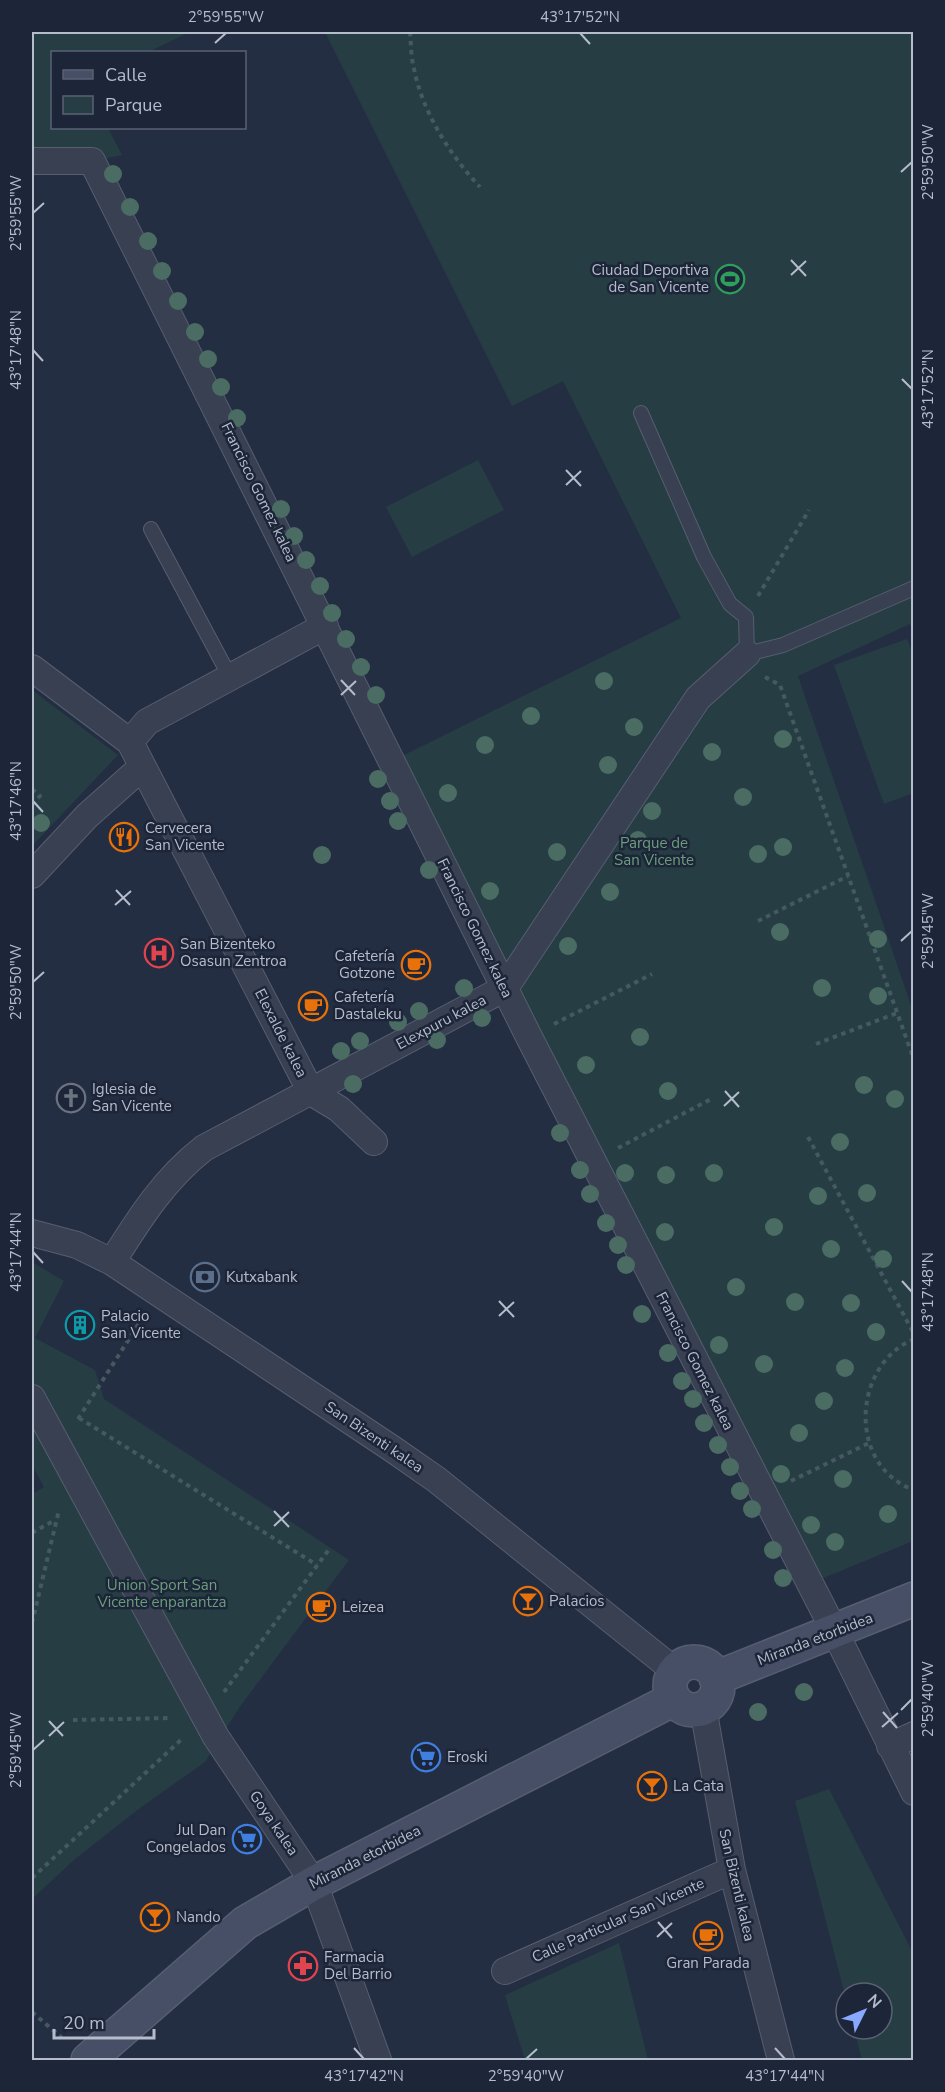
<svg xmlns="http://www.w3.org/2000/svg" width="945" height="2092" font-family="'Nunito Sans',sans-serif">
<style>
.green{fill:#263d44}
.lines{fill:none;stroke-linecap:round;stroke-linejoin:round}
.lane-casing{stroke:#565e70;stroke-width:16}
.street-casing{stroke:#565e70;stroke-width:28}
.secondary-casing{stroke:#565e70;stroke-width:36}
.path{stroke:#445a60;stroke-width:4;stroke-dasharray:4.5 4.5;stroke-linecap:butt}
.lane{stroke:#384052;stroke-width:14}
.street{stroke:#384052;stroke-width:26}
.secondary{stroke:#464f66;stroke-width:33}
.tree{fill:#4a6c62}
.ticks{fill:none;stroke:#b5bccc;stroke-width:2}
.labels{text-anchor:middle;stroke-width:5;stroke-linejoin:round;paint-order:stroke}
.poi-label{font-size:15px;fill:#b5bccc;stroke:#1d2538;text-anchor:start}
.street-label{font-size:15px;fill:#b5bccc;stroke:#1d2538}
.park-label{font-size:15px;fill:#6a9f7c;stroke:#1d2538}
.neatline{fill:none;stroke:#b5bccc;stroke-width:2}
.ticks-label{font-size:15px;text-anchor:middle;fill:#b5bccc}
</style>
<rect width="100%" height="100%" fill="#242e43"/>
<path class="green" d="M32 32H190L148 52H52V128H108L122 155 92 161H32Z
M325 32H913V632L910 624 798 676 913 1011V1541L809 1584 392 761 681 618 563 381 512 406Z
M478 460 504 510 412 557 386 507Z
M907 639 914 656 913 793 884 804 834 665Z
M32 690 118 755 32 846Z
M32 1262 64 1281 35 1338 95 1370 104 1399 349 1560 239 1708 205 1762 140 1808 75 1859 32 1899V1494L44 1487 32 1465Z
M829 1789 913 1953V2060H862L854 2029H882V1993H846V1999L795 1801Z
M619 1943 648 2060H525L505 1995Z"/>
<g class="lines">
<g class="lane-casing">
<path id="lane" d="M641 413 704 557 730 604 746 617 747 654 783 645 914 588
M151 529 230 677"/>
</g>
<g class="street-casing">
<path id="street" d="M32 161H92L529 1037 835 1632 914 1792
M32 668 130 742 311 1092 339 1109 374 1142
M130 742 147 722 325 626
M32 875 87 816 142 767
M32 1233 77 1245 112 1262 394 1450 437 1480 675 1671
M112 1262C139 1219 164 1179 204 1148L505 988 698 698 747 654
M32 1398 216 1737 314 1883 378 2060
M703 1708 732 1870 781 2060
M890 1746 914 1735
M505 1971 732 1870"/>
</g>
<g class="secondary-casing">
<path id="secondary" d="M670 1686a24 24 0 1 1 48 0a24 24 0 1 1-48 0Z
M716 1678 914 1599
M88 2060 245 1923 314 1883 674 1699"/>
</g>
<path class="path" d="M410 32C411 44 411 57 414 69 423 113 450 155 480 187
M758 596 809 510
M765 677 780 685 914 1060
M32 789 40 796 32 805
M758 921 848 876
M554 1024 652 974
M816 1044 897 1013
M808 1137 914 1334
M618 1148 713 1098
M914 1339C852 1365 847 1466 914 1490
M79 1418 317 1565
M78 1419 143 1317
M791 1481 869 1443
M32 1533 55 1520
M32 1623 59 1510
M224 1692 330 1548
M73 1720 172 1718
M32 1878 183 1738
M32 2012 62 2038"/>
<use href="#lane" class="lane"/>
<use href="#street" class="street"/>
<use href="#secondary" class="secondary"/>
</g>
<g class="tree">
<circle cx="113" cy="174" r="9"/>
<circle cx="130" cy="207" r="9"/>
<circle cx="148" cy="241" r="9"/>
<circle cx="162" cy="271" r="9"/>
<circle cx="178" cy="301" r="9"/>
<circle cx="195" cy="332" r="9"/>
<circle cx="208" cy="359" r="9"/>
<circle cx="221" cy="387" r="9"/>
<circle cx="237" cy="418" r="9"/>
<circle cx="281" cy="509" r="9"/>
<circle cx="294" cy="536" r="9"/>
<circle cx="306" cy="560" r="9"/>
<circle cx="320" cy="586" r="9"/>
<circle cx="332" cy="613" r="9"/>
<circle cx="346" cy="639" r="9"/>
<circle cx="361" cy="667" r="9"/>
<circle cx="604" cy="681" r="9"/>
<circle cx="376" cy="695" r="9"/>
<circle cx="531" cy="716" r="9"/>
<circle cx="634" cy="727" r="9"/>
<circle cx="783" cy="739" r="9"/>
<circle cx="485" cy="745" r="9"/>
<circle cx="712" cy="752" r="9"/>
<circle cx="608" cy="765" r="9"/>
<circle cx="378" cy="779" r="9"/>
<circle cx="448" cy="793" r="9"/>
<circle cx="743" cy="797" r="9"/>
<circle cx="390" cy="801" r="9"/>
<circle cx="652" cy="811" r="9"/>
<circle cx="398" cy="821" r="9"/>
<circle cx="41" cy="823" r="9"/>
<circle cx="638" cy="840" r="9"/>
<circle cx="783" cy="847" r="9"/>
<circle cx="557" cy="852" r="9"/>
<circle cx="758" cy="854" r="9"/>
<circle cx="322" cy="855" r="9"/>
<circle cx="429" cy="870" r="9"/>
<circle cx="490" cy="891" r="9"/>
<circle cx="610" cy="892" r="9"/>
<circle cx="780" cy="932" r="9"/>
<circle cx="878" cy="939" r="9"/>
<circle cx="568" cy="946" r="9"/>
<circle cx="464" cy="988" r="9"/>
<circle cx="822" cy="988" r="9"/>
<circle cx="878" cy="996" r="9"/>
<circle cx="419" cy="1011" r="9"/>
<circle cx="482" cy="1018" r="9"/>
<circle cx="398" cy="1022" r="9"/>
<circle cx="640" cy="1037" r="9"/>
<circle cx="437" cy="1040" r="9"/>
<circle cx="360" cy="1041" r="9"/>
<circle cx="341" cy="1051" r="9"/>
<circle cx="586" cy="1065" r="9"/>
<circle cx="353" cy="1084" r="9"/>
<circle cx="864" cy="1085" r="9"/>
<circle cx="668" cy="1091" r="9"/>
<circle cx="895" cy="1099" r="9"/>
<circle cx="560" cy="1133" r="9"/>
<circle cx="840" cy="1142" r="9"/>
<circle cx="580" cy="1170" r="9"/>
<circle cx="625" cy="1173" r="9"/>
<circle cx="714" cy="1173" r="9"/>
<circle cx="666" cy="1175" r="9"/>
<circle cx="867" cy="1193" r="9"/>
<circle cx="590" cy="1194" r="9"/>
<circle cx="818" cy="1196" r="9"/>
<circle cx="606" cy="1223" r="9"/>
<circle cx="774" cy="1227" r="9"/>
<circle cx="665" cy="1232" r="9"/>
<circle cx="618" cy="1245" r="9"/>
<circle cx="831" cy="1249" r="9"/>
<circle cx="883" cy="1259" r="9"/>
<circle cx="626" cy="1265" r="9"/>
<circle cx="736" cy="1287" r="9"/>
<circle cx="795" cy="1302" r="9"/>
<circle cx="851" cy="1303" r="9"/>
<circle cx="642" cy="1314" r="9"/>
<circle cx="876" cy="1332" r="9"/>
<circle cx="719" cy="1345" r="9"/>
<circle cx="668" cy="1353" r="9"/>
<circle cx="764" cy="1364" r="9"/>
<circle cx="845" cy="1368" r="9"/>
<circle cx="682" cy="1381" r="9"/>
<circle cx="693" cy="1399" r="9"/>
<circle cx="824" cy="1401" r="9"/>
<circle cx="704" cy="1423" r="9"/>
<circle cx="799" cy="1433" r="9"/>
<circle cx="718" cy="1445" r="9"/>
<circle cx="730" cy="1467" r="9"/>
<circle cx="781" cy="1474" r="9"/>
<circle cx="843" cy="1479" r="9"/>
<circle cx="740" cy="1491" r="9"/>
<circle cx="752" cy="1509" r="9"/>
<circle cx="888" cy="1514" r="9"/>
<circle cx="811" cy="1525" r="9"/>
<circle cx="835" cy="1542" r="9"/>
<circle cx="773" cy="1550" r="9"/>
<circle cx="783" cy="1578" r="9"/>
<circle cx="804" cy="1692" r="9"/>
<circle cx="758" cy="1712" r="9"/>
</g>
<path class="ticks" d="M580 33 590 44M215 43 226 33M901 172 912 162M33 213 44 203M791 260 806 276M791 275 806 261M33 350 43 361M902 379 912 389M566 470 581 486M566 485 581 471M341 680 355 695M341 695 356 681M33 801 43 812M116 890 130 905M115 905 131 891M901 941 912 931M33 982 44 972M725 1091 739 1107M724 1106 739 1092M33 1252 43 1263M902 1281 912 1292M499 1301 514 1317M499 1316 514 1302M274 1511 289 1527M274 1526 289 1512M901 1710 912 1699M883 1712 897 1728M49 1721 63 1736M882 1727 898 1713M49 1736 64 1722M33 1750 44 1740M658 1922 672 1938M657 1937 672 1923M354 2048 364 2059M775 2048 785 2059M526 2059 537 2049"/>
<defs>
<g id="stadium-ring" transform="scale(1.5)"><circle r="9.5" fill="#1d2538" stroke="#2e9e5b" stroke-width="1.5"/><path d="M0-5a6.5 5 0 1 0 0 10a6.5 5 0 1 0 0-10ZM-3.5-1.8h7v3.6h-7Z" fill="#2e9e5b"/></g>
<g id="restaurant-ring" transform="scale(1.5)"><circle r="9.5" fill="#1d2538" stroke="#e8710a" stroke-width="1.5"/><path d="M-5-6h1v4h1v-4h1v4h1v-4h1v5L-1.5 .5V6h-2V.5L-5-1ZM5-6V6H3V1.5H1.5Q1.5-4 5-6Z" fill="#e8710a"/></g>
<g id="hospital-ring" transform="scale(1.5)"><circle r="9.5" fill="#1d2538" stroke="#e0444e" stroke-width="1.5"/><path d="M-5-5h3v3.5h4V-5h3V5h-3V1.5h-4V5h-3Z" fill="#e0444e"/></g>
<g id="cafe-ring" transform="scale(1.5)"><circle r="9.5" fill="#1d2538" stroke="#e8710a" stroke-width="1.5"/><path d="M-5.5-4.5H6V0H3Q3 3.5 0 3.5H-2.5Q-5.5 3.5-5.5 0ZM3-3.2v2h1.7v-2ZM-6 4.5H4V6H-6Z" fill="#e8710a"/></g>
<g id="church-ring" transform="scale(1.5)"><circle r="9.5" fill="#1d2538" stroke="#6b7280" stroke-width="1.5"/><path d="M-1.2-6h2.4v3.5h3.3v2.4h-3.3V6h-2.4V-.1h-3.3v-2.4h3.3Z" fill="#6b7280"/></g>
<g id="bank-ring" transform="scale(1.5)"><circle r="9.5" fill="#1d2538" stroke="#5c6f8a" stroke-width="1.5"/><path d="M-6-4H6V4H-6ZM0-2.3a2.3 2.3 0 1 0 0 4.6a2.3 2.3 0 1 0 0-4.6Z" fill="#5c6f8a"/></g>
<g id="building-ring" transform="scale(1.5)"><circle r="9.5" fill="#1d2538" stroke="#0f9aa8" stroke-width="1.5"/><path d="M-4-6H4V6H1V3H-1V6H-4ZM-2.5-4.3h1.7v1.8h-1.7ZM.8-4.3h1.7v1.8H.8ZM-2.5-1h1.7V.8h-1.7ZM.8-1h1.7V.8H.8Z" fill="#0f9aa8"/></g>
<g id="bar-ring" transform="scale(1.5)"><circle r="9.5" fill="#1d2538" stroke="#e8710a" stroke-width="1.5"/><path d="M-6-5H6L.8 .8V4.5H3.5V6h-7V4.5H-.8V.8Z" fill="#e8710a"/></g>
<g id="supermarket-ring" transform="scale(1.5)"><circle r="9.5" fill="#1d2538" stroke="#3f7fe0" stroke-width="1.5"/><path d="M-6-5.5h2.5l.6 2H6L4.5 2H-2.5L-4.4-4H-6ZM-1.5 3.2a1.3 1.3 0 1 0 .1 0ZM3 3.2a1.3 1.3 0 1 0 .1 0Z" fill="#3f7fe0"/></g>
<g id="pharmacy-ring" transform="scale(1.5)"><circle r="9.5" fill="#1d2538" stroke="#e0444e" stroke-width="1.5"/><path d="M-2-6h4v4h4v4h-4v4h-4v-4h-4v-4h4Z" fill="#e0444e"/></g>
</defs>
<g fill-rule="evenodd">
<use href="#stadium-ring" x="730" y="279"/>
<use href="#restaurant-ring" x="124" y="837"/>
<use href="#hospital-ring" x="159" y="953"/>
<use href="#cafe-ring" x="416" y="965"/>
<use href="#cafe-ring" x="313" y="1006"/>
<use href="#church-ring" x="71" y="1098"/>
<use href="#bank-ring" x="205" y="1277"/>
<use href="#building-ring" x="80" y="1325"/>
<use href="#bar-ring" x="528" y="1601"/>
<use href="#cafe-ring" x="321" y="1607"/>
<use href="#supermarket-ring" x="426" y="1757"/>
<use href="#bar-ring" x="652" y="1786"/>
<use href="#supermarket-ring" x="247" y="1839"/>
<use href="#bar-ring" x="155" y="1917"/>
<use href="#cafe-ring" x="708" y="1936"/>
<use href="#pharmacy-ring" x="303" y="1966"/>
</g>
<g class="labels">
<g class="poi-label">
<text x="709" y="275" text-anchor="end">Ciudad Deportiva<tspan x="709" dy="17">de San Vicente</tspan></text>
<text x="145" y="833">Cervecera<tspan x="145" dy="17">San Vicente</tspan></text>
<text x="180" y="949">San Bizenteko<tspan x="180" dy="17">Osasun Zentroa</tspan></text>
<text x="395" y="961" text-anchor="end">Cafetería<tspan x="395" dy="17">Gotzone</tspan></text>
<text x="334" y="1002">Cafetería<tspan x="334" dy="17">Dastaleku</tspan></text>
<text x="92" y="1094">Iglesia de<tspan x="92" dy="17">San Vicente</tspan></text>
<text x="226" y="1282">Kutxabank</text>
<text x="101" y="1321">Palacio<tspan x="101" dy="17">San Vicente</tspan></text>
<text x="549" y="1606">Palacios</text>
<text x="342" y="1612">Leizea</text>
<text x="447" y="1762">Eroski</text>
<text x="673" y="1791">La Cata</text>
<text x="226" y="1835" text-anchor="end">Jul Dan<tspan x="226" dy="17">Congelados</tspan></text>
<text x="176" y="1922">Nando</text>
<text x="324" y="1962">Farmacia<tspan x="324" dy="17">Del Barrio</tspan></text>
<text x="708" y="1968" text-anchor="middle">Gran Parada</text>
</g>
<g class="street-label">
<text transform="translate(259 492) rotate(64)" y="5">Francisco Gomez kalea</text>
<text transform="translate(475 928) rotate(64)" y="5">Francisco Gomez kalea</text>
<text transform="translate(441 1022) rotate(-28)" y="5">Elexpuru kalea</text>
<text transform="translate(281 1033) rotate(63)" y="5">Elexalde kalea</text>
<text transform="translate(695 1361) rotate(63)" y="5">Francisco Gomez kalea</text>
<text transform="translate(374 1437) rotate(34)" y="5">San Bizenti kalea</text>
<text transform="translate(815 1639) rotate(-21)" y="5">Miranda etorbidea</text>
<text transform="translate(274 1823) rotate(56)" y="5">Goya kalea</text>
<text transform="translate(365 1857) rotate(-27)" y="5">Miranda etorbidea</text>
<text transform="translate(737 1885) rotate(77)" y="5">San Bizenti kalea</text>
<text transform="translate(618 1920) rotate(-24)" y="5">Calle Particular San Vicente</text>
</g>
<g class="park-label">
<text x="654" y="848">Parque de<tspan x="654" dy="17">San Vicente</tspan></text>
<text x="162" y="1590">Union Sport San<tspan x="162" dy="17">Vicente enparantza</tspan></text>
</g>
</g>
<rect width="945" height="2092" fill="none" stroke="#1d2538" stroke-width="66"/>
<rect x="51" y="51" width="195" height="78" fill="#1d2538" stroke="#5a6173" stroke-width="1.5"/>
<rect x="63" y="70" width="30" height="9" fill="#464f66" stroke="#5a6173" stroke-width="1.5"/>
<text x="105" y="81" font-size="18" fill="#b5bccc">Calle</text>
<rect x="63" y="96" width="30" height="18" fill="#263d44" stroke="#5a6173" stroke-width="1.5"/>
<text x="105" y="111" font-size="18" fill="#b5bccc">Parque</text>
<g transform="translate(864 2011) rotate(47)"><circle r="28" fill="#1d2538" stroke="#5a6173" stroke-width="1.5"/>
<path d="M0-4.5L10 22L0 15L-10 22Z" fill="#88a9ff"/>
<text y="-9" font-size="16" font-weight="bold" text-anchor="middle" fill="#b5bccc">N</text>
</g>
<path d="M54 2029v9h100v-9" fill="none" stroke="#b5bccc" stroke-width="3"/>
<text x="63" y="2029" font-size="18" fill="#b5bccc" stroke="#1d2538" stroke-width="4.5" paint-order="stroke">20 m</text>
<rect x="33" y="33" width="879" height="2026" class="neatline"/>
<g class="ticks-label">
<text x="226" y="22">2°59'55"W</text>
<text x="580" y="22">43°17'52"N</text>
<text transform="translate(928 162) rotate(-90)" y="5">2°59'50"W</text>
<text transform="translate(16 213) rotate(-90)" y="5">2°59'55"W</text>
<text transform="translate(16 350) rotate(-90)" y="5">43°17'48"N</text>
<text transform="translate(928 389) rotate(-90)" y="5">43°17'52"N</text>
<text transform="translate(16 801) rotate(-90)" y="5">43°17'46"N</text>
<text transform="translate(928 931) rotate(-90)" y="5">2°59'45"W</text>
<text transform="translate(16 982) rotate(-90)" y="5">2°59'50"W</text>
<text transform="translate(16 1252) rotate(-90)" y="5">43°17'44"N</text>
<text transform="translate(928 1292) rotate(-90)" y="5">43°17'48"N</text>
<text transform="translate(928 1699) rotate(-90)" y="5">2°59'40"W</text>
<text transform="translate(16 1750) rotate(-90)" y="5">2°59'45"W</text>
<text x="364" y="2081">43°17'42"N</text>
<text x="526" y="2081">2°59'40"W</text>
<text x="785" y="2081">43°17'44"N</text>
</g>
</svg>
